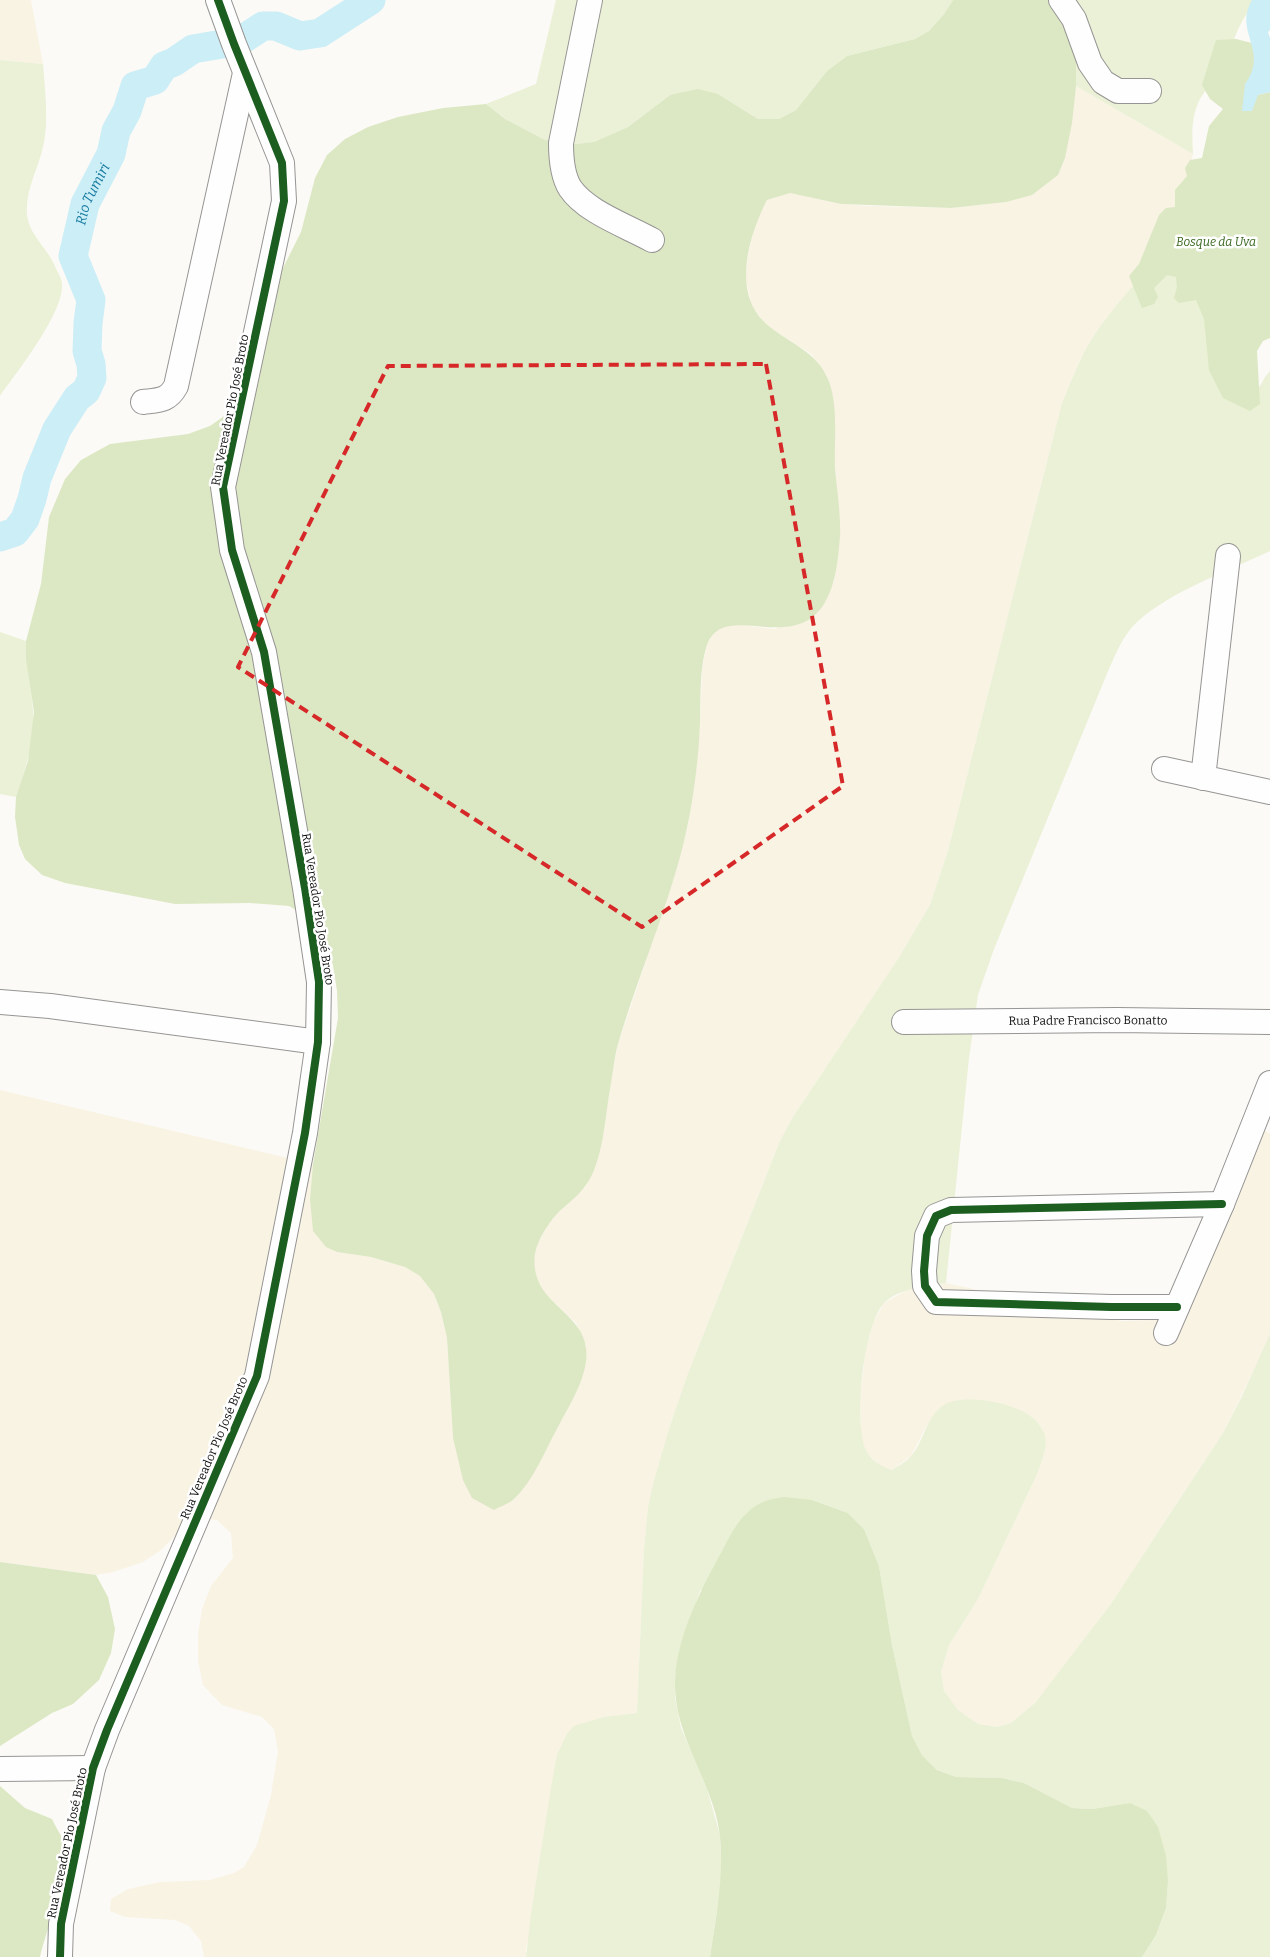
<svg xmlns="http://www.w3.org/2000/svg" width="1270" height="1957" font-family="Bitter,serif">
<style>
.farmland{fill:#f8f3e3}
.green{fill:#eaf1d6}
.forest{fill:#dce8c4}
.water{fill:#cceef6}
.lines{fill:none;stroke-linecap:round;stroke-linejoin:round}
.river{stroke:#cceef6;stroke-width:29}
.minor-casing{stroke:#969594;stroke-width:26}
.minor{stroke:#fffefe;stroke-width:24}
.cycleway-casing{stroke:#fff;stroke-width:11}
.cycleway{stroke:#1b5e20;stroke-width:8}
.marked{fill:none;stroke:#d62828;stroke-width:4;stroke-dasharray:10 6;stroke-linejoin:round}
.labels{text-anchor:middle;stroke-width:5;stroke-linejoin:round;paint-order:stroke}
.park-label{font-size:12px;font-style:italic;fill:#3a6820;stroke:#fff}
.street-label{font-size:12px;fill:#101010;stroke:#fff}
.water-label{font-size:14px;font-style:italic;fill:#197ca2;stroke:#fff}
</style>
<rect width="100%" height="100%" fill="#fcfaf6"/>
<path class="farmland" d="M0 0H31L43 64 0 60Z
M1076 86 1193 154 1186 191 1163 251 1109 314 1093 337 1080 360 1062 403 948 851 930 905 898 959 793 1117 780 1141 687 1376 669 1429 648 1507 644 1550 637 1713 604 1717 526 1948V1957H204L201 1941 189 1926 175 1920 125 1917 110 1911 111 1899 128 1889 161 1882 210 1880 234 1873 244 1867 257 1845 271 1795 278 1751 274 1729 262 1717 222 1705 203 1685 198 1661V1635L202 1609 211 1586 233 1558 231 1533 217 1520 197 1518 186 1524 161 1550 143 1562 113 1572 96 1575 0 1562V1090L313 1164 310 1199 337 1252 371 1257 405 1267 420 1276 434 1294 441 1312 447 1338 453 1438 512 1501 531 1477 576 1392 586 1346 576 1323 545 1294 538 1285 533 1263 537 1245 551 1220 586 1186 597 1162 617 1047 669 892 688 825 700 731 702 668 707 644 714 632 731 624 775 629 834 582 840 533 835 466 833 398 827 376 811 354 766 325 752 307 745 276 749 249 756 222 767 200 790 193 841 204 870 206 950 208 1006 202 1058 175 1065 158Z
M1254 1123 1270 1134V1334L1260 1357 1223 1433 1200 1468 1111 1604 1058 1675 1036 1702 1011 1723 997 1727 978 1724 958 1710 944 1691 941 1672 949 1645 978 1599 1037 1474 1044 1455 927 1425 911 1456 892 1470 881 1467 867 1453 861 1438 860 1397 866 1348 873 1323 884 1303 907 1290 946 1283 1121 1321 1157 1320 1174 1308Z"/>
<path class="green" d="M556 0H953L944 14 929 31 915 39 847 56 827 71 796 110 779 119H758L718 94 670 95 628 127 594 142 575 144 545 140 505 119 486 104 536 84Z
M1059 0H1259C1237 20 1235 41 1223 67 1217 79 1205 89 1199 101 1191 118 1192 136 1193 154L1076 86V55Z
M0 60 43 64C45 91 49 121 43 147 38 169 25 191 27 214 28 233 46 247 54 264 56 270 62 278 62 284 64 313 17 372 0 396Z
M1163 251 1200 281 1251 402 1265 377 1270 371V551C1228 571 1171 591 1137 622 1122 636 1114 658 1106 676L994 949 978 995 969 1058 946 1283C926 1286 901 1288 885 1302 863 1323 853 1424 866 1450 871 1461 882 1467 892 1470 898 1466 906 1462 911 1456 923 1443 926 1419 941 1407 960 1391 1019 1403 1035 1420 1038 1423 1042 1429 1044 1433 1049 1445 1041 1463 1037 1474L978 1599 949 1645 941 1672 944 1691 958 1710 978 1724 997 1727 1011 1723 1036 1702 1111 1604 1223 1433 1242 1396 1270 1334V1957H1142L1156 1935 1166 1908 1168 1882 1130 1803 1092 1809 1072 1808 1024 1783 1002 1778 956 1777 937 1770 922 1755 912 1736 892 1645 879 1566 864 1529 848 1513 812 1500 700 1591 680 1648 675 1677V1698L681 1728 707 1789 720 1835 722 1876 710 1957H526L531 1914 552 1782 557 1755 567 1734 574 1726 604 1717 637 1713 644 1550 648 1507 654 1481 669 1429 687 1376 780 1141 793 1117 898 959 930 905 948 851 1062 403C1072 380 1080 357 1093 337 1113 306 1140 279 1163 251Z
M0 632 26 641C26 664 31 687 33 710 36 737 25 772 16 797L0 794Z"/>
<path class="forest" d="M953 0H1059L1076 55V86L1072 123 1065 158 1058 175 1032 195 1006 202 951 208 841 204 790 193 767 200C748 237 730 297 770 327 790 343 816 352 827 377 839 401 834 441 835 468 837 491 841 515 840 537 838 559 836 585 824 604 791 656 721 597 706 648 699 672 701 699 700 724 699 749 696 776 692 801 679 885 642 962 618 1044 614 1058 613 1074 610 1089 605 1117 603 1162 586 1185 576 1200 558 1209 549 1224 538 1240 531 1255 536 1274 543 1305 582 1315 586 1348 587 1355 586 1365 584 1371 579 1391 567 1409 558 1427 545 1450 534 1480 514 1499 509 1504 501 1506 494 1510L472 1498 463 1480 453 1438 447 1338 441 1312 434 1294 420 1276 405 1267 371 1257 337 1252 326 1247 313 1231 310 1199 313 1164 338 1018 337 991 333 965 325 940 312 919 289 906 250 903 175 904 65 883 42 875 25 859 19 845 15 817 16 797 28 761 34 712 26 659V641L41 584 49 517 65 479 81 460 110 444 188 434 210 426 230 412 270 294 301 232 315 178 327 155 345 139 368 127 398 117 443 108 486 104 505 119 545 140 575 144 594 142 628 127 670 95 698 89 718 94 758 119H779L796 110 827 71 847 56 915 39 929 31 944 14Z
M1236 39 1256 44C1259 63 1258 71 1245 84L1258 95 1270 92V338L1263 341 1257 351 1260 404 1250 411 1223 398 1209 370 1204 319 1196 300 1179 303 1174 298 1177 287 1176 277 1167 275 1154 288 1158 297 1154 304 1142 308 1129 276 1139 264 1159 215 1166 208 1175 207V190L1187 176 1185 168 1190 160 1202 158 1209 126 1223 109 1210 99 1202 85 1216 40Z
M784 1497 812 1500 848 1513 864 1529 879 1566 892 1645 912 1736 922 1755 937 1770 956 1777 1002 1778 1024 1783 1072 1808 1092 1809 1130 1803 1147 1811 1158 1827 1166 1856 1168 1882 1166 1908 1156 1935 1142 1957H710C716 1917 724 1877 720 1837 715 1789 682 1748 676 1700 669 1650 699 1593 722 1551 729 1538 736 1523 747 1513 758 1502 770 1499 784 1497Z
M0 1562 96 1575 108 1597 115 1629 111 1653 99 1680 73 1704 52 1713 0 1746Z
M0 1786 25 1808 52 1819C55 1826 60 1833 63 1840 72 1870 47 1926 40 1957H0Z"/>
<path class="water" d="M1252 0H1270V30L1268 32 1270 38V92L1258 95 1252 111H1242L1245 84C1270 51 1233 32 1252 0Z"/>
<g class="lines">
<path class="river" id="s1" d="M0 537 15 532 25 519 32 499 37 478 57 429 77 398 86 391 92 378 91 364 87 351 88 323 91 300 73 256 85 204 111 154 116 131 127 111 135 86 155 80 164 66 174 62 193 49 240 41 263 26H276L300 36 320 33 371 0"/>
<g class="minor-casing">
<g id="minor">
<path d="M590 0 561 143C561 158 562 175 570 188 586 212 627 226 652 240"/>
<path d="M1061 0 1074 19 1090 63 1103 82 1118 91H1149"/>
<path d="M143 402C159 400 168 401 176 386L245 73"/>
<path d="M1164 769 1270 792"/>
<path d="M1203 778 1228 556"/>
<path d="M0 1002 50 1006 318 1042"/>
<path id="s2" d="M904 1022 1117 1020 1270 1022"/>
<path d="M1177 1307H1111L936 1302 925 1286 924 1271 927 1236 936 1216 951 1210 1222 1204"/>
<path d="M1166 1333 1222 1204 1270 1083"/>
<path d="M0 1769 93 1768"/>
<path d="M60 1957 61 1924 93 1768 107 1730 257 1376 305 1133 318 1042 319 982 305 888 264 652 232 550 223 487 284 201 282 163 234 44 218 0"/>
</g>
</g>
<use href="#minor" class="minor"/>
<g class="cycleway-casing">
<path id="cycleway" d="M1177 1307H1111L936 1302 925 1286 924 1271 927 1236 936 1216 951 1210 1222 1204
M60 1957 61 1924 93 1768 107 1730 257 1376 305 1133 318 1042 319 982 305 888 264 652 232 550 223 487 284 201 282 163 234 44 218 0"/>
</g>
<use href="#cycleway" class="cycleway"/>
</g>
<path class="marked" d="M766 364 843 786 642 927 238 667 388 366Z"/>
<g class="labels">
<g class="park-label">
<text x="1216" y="246">Bosque da Uva</text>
</g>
<g class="street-label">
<text transform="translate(230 410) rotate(-79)" y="4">Rua Vereador Pio José Broto</text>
<text transform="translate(318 909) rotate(81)" y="4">Rua Vereador Pio José Broto</text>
<text dy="4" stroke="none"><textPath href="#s2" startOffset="184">Rua Padre Francisco Bonatto</textPath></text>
<text transform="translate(214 1448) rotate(-67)" y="4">Rua Vereador Pio José Broto</text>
<text transform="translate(67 1843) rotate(-78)" y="4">Rua Vereador Pio José Broto</text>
</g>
<g class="water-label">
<text dy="5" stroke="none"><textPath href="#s1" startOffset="382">Rio Tumiri</textPath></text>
</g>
</g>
</svg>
